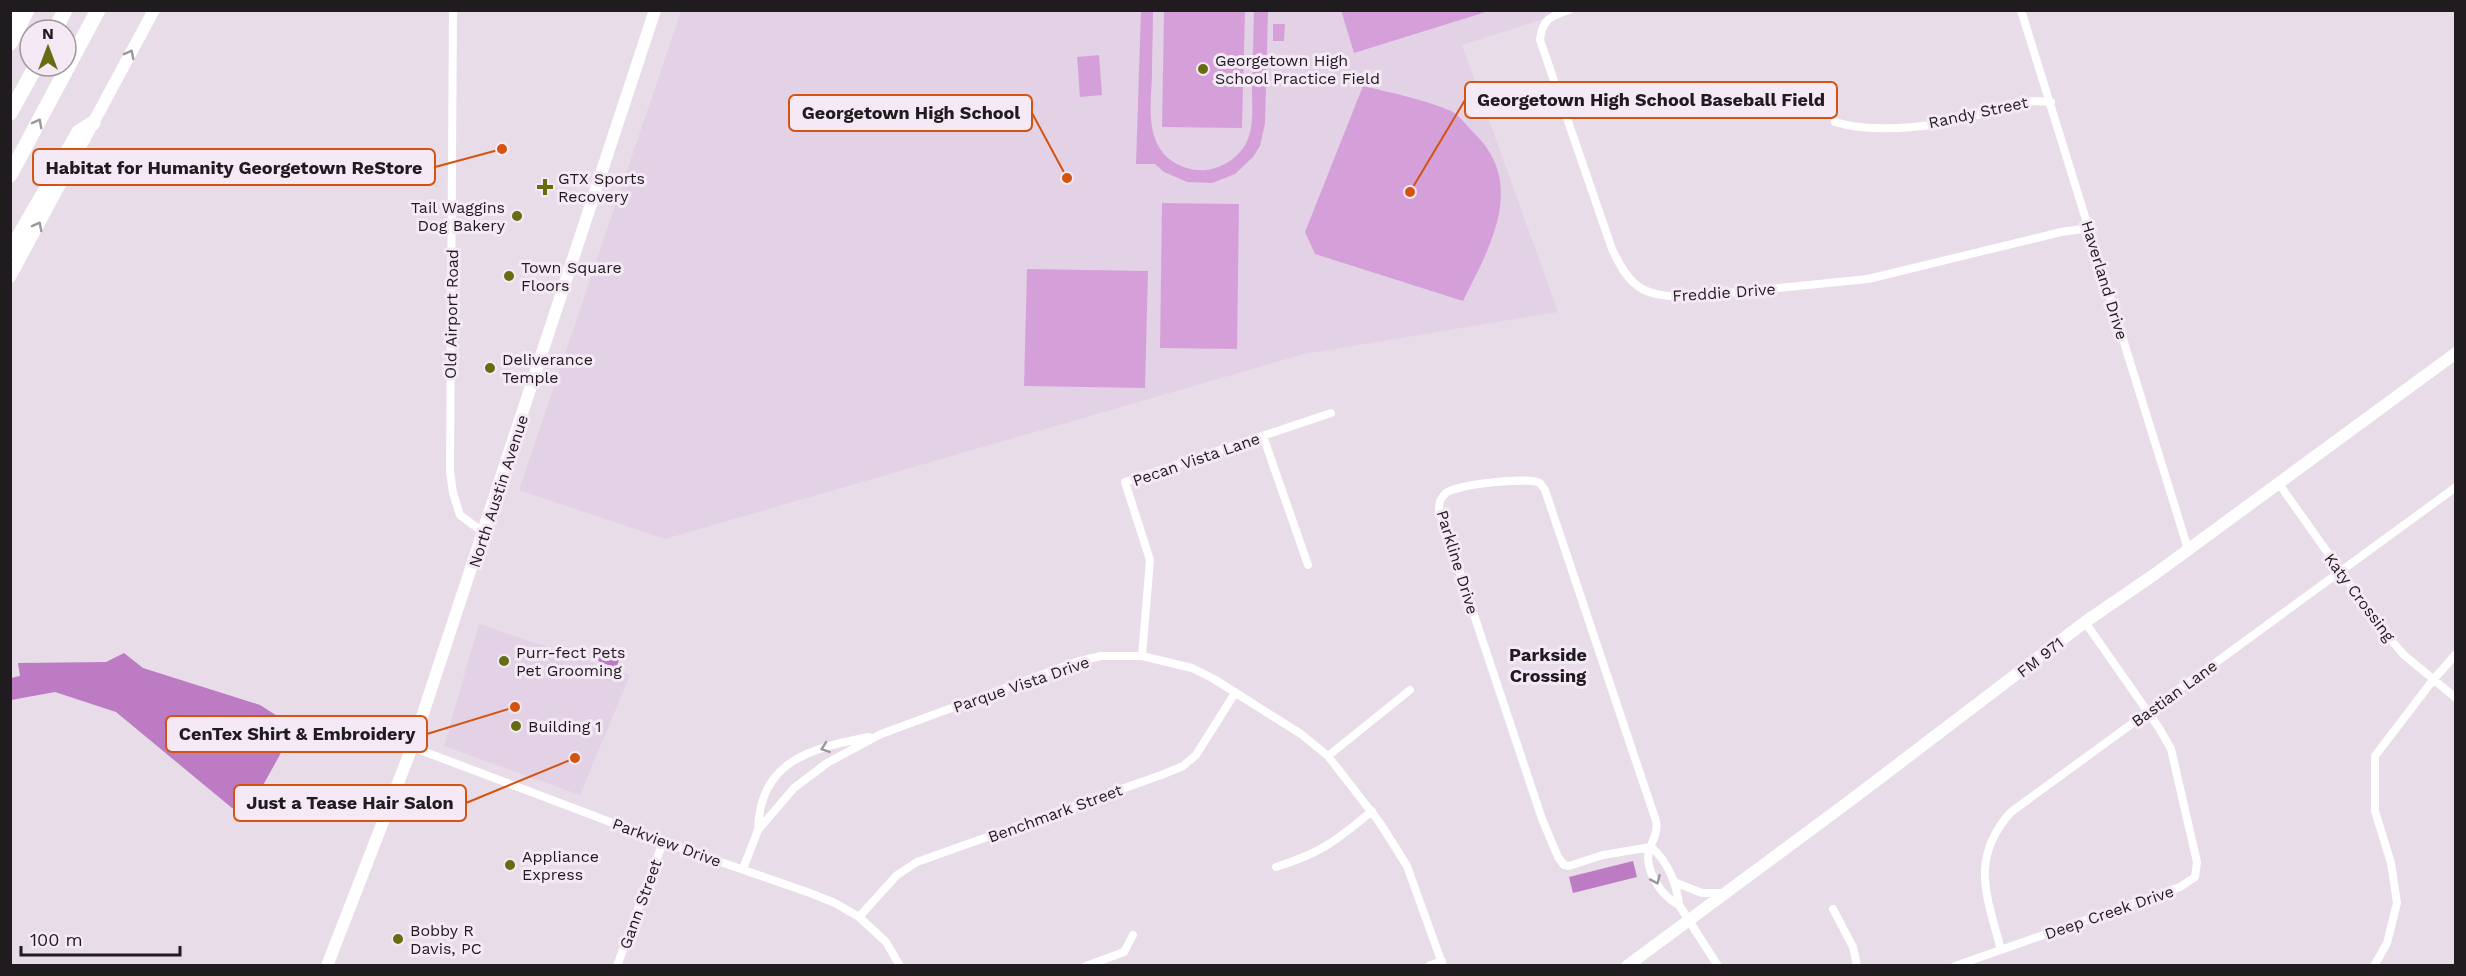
<svg xmlns="http://www.w3.org/2000/svg" width="2466" height="976" font-family="'Work Sans',sans-serif">
<style>
.built{fill:#e3d2e5}
.green{fill:#d5a0da}
.water{fill:#bd7bc3}
.lines{fill:none;stroke-linecap:round;stroke-linejoin:round}
.minor{stroke:#fff;stroke-width:8}
.secondary{stroke:#fff;stroke-width:12}
.motorway{stroke:#fff;stroke-width:15}
.oneway{stroke:#9a989a}
.poi-dot{fill:#666c11;stroke:#f5e9f6;stroke-width:2}
.labels{text-anchor:middle;stroke-width:6;stroke-linejoin:round;paint-order:stroke}
.poi-label{font-size:16px;fill:#1f1b1f;stroke:#f5e9f6;text-anchor:start}
.street-label{font-size:16px;fill:#1f1b1f;stroke:#f5e9f6}
.neighbourhood-label{font-size:18px;font-weight:bold;fill:#1f1b1f;stroke:#f5e9f6}
.leader{fill:none;stroke:#d4530e;stroke-width:2}
.callout-dot{fill:#d4530e;stroke:#f5e9f6;stroke-width:2}
.callout{fill:#f5e9f6;stroke:#d4530e;stroke-width:2}
.callout-label{font-size:18px;text-anchor:middle;font-weight:bold;fill:#1f1b1f}
</style>
<rect width="100%" height="100%" fill="#e7dce8"/>
<path class="built" d="M681 11H1568L1462 45 1558 312 1304 354 665 539 519 490Z
M479 624 630 675 580 795 444 746Z"/>
<path class="green" d="M1341 10H1489V11L1354 53Z
M1141 11H1153C1153 32 1152 53 1152 75 1151 106 1144 144 1175 163 1184 168 1195 171 1206 170 1224 168 1241 156 1248 139 1254 123 1252 105 1252 89 1253 63 1253 37 1254 11H1268L1265 123 1260 146 1253 157 1235 174 1212 183 1187 182 1164 172 1155 164H1136Z
M1164 11H1245L1242 128 1162 127Z
M1273 24H1285L1284 41H1273Z
M1099 55 1102 95 1080 97 1077 57Z
M1363 86C1392 93 1423 99 1451 111 1460 116 1467 126 1474 133 1527 184 1490 247 1463 301L1315 254 1305 232Z
M1162 203 1239 204 1237 349 1160 348Z
M1027 269 1148 271 1145 388 1024 386Z"/>
<path class="water" d="M602 651 620 658 616 668 598 661Z
M124 653 143 668 260 705 285 721 292 733 257 796 244 811 232 808 116 712 55 692 11 700V678L20 676 18 663 106 662Z
M1633 861 1637 877 1573 893 1569 877Z"/>
<g class="lines">
<path class="minor" d="M453 10 450 471 453 493 460 515 484 533
M1569 10C1550 16 1542 20 1540 40L1612 249C1631 290 1644 296 1688 297L1868 279 2061 232 2090 228
M2021 10 2188 549
M1835 122C1870 133 1915 128 1951 122 1988 115 2011 97 2051 102
M1263 436 1308 565
M2279 484 2384 632 2404 655 2456 698
M1142 656 1150 560 1125 482 1331 413
M412 747 663 842 810 893 835 903 859 917 886 942 900 966
M1328 756 1410 690
M758 829C760 760 812 748 869 737
M1651 847 1603 855 1569 866 1564 865 1558 857 1542 819 1439 510C1439 503 1440 498 1446 493 1457 484 1528 477 1540 483L1545 490 1656 821C1659 836 1648 845 1648 858 1649 877 1663 897 1679 905
M1651 847C1667 860 1677 884 1679 905L1718 966
M1276 867C1321 853 1336 841 1372 811
M743 869 758 830 794 788 827 763 881 734 1076 662 1101 656H1142L1192 668 1214 679 1301 734 1328 756 1380 823 1407 866 1443 966
M1674 882 1702 893H1726
M1833 909 1853 947 1857 966
M859 917 897 875 917 862 1164 774 1183 766 1196 755 1235 693
M2001 950C1987 896 1969 859 2011 812L2456 487
M617 966 663 842
M1086 966 1124 952 1133 935
M1429 966 1442 961
M1955 966 2180 887 2195 877 2197 862 2171 749 2159 728 2085 622
M2374 966 2387 943 2397 903 2391 863 2375 811V756L2433 680 2456 654"/>
<path class="secondary" d="M10 21 17 10
M10 277 154 10
M327 966 412 747 655 10
M1627 966 1851 800 2085 622 2155 574 2456 353"/>
<path class="motorway" d="M55 30 65 10
M10 43 27 10
M10 113 36 66
M10 175 98 10
M10 252 79 132 93 123"/>
</g>
<defs><path id="oneway-chevron" d="M-2-3.5L2.5 0L-2 3.5" fill="none" stroke-width="1.6" stroke-linecap="round" stroke-linejoin="round" transform="scale(1.5)"/></defs>
<g class="oneway">
<use href="#oneway-chevron" transform="translate(130 54) rotate(-62)"/>
<use href="#oneway-chevron" transform="translate(38 123) rotate(-62)"/>
<use href="#oneway-chevron" transform="translate(38 226) rotate(-62)"/>
<use href="#oneway-chevron" transform="translate(825 748) rotate(161)"/>
<use href="#oneway-chevron" transform="translate(1656 880) rotate(66)"/>
</g>
<g class="poi-dot">
<circle cx="1203" cy="69" r="6"/>
<path d="M542 178h6v6h6v6h-6v6h-6v-6h-6v-6h6z"/>
<circle cx="517" cy="216" r="6"/>
<circle cx="509" cy="276" r="6"/>
<circle cx="490" cy="368" r="6"/>
<circle cx="504" cy="661" r="6"/>
<circle cx="516" cy="726" r="6"/>
<circle cx="510" cy="865" r="6"/>
<circle cx="398" cy="939" r="6"/>
</g>
<g class="labels">
<g class="poi-label">
<text x="1215" y="66">Georgetown High<tspan x="1215" dy="18">School Practice Field</tspan></text>
<text x="558" y="184">GTX Sports<tspan x="558" dy="18">Recovery</tspan></text>
<text x="505" y="213" text-anchor="end">Tail Waggins<tspan x="505" dy="18">Dog Bakery</tspan></text>
<text x="521" y="273">Town Square<tspan x="521" dy="18">Floors</tspan></text>
<text x="502" y="365">Deliverance<tspan x="502" dy="18">Temple</tspan></text>
<text x="516" y="658">Purr-fect Pets<tspan x="516" dy="18">Pet Grooming</tspan></text>
<text x="528" y="732">Building 1</text>
<text x="522" y="862">Appliance<tspan x="522" dy="18">Express</tspan></text>
<text x="410" y="936">Bobby R<tspan x="410" dy="18">Davis, PC</tspan></text>
</g>
<g class="street-label">
<text transform="translate(1978 112) rotate(-12)" y="6">Randy Street</text>
<text transform="translate(2105 280) rotate(73)" y="6">Haverland Drive</text>
<text transform="translate(1724 292) rotate(-4)" y="6">Freddie Drive</text>
<text transform="translate(451 314) rotate(-89)" y="6">Old Airport Road</text>
<text transform="translate(1196 459) rotate(-19)" y="6">Pecan Vista Lane</text>
<text transform="translate(498 491) rotate(-72)" y="6">North Austin Avenue</text>
<text transform="translate(1458 562) rotate(73)" y="6">Parkline Drive</text>
<text transform="translate(2360 597) rotate(53)" y="6">Katy Crossing</text>
<text transform="translate(2040 657) rotate(-38)" y="6">FM 971</text>
<text transform="translate(1021 684) rotate(-19)" y="6">Parque Vista Drive</text>
<text transform="translate(2174 693) rotate(-36)" y="6">Bastian Lane</text>
<text transform="translate(1055 813) rotate(-20)" y="6">Benchmark Street</text>
<text transform="translate(667 842) rotate(20)" y="6">Parkview Drive</text>
<text transform="translate(640 904) rotate(-70)" y="6">Gann Street</text>
<text transform="translate(2109 912) rotate(-19)" y="6">Deep Creek Drive</text>
</g>
<g class="neighbourhood-label">
<text x="1548" y="661">Parkside<tspan x="1548" dy="21">Crossing</tspan></text>
</g>
</g>
<path class="leader" d="M1410 192L1465 100M1067 178L1032 113M502 149L435 167M515 707L427 734M575 758L466 803"/>
<g class="callout-dot">
<circle cx="1410" cy="192" r="6"/>
<circle cx="1067" cy="178" r="6"/>
<circle cx="502" cy="149" r="6"/>
<circle cx="515" cy="707" r="6"/>
<circle cx="575" cy="758" r="6"/>
</g>
<g class="callout">
<rect x="1465" y="82" width="372" height="36" rx="6"/>
<rect x="789" y="95" width="243" height="36" rx="6"/>
<rect x="33" y="149" width="402" height="36" rx="6"/>
<rect x="166" y="716" width="261" height="36" rx="6"/>
<rect x="234" y="785" width="232" height="36" rx="6"/>
</g>
<g class="callout-label">
<text x="1651" y="106">Georgetown High School Baseball Field</text>
<text x="911" y="119">Georgetown High School</text>
<text x="234" y="174">Habitat for Humanity Georgetown ReStore</text>
<text x="297" y="740">CenTex Shirt &amp; Embroidery</text>
<text x="350" y="809">Just a Tease Hair Salon</text>
</g>
<rect width="2466" height="976" fill="none" stroke="#1f1b1f" stroke-width="24"/>
<g transform="translate(48 48)"><circle r="28" fill="#f5e9f6" stroke="#9f97a0" stroke-width="1.5"/>
<path d="M0-4.5L10 22L0 15L-10 22Z" fill="#666c11"/>
<text y="-9" font-size="16" font-weight="bold" text-anchor="middle" fill="#1f1b1f">N</text>
</g>
<path d="M21 946v9h159v-9" fill="none" stroke="#1f1b1f" stroke-width="3"/>
<text x="30" y="946" font-size="18" fill="#1f1b1f" stroke="#f5e9f6" stroke-width="4.5" paint-order="stroke">100 m</text>
</svg>
